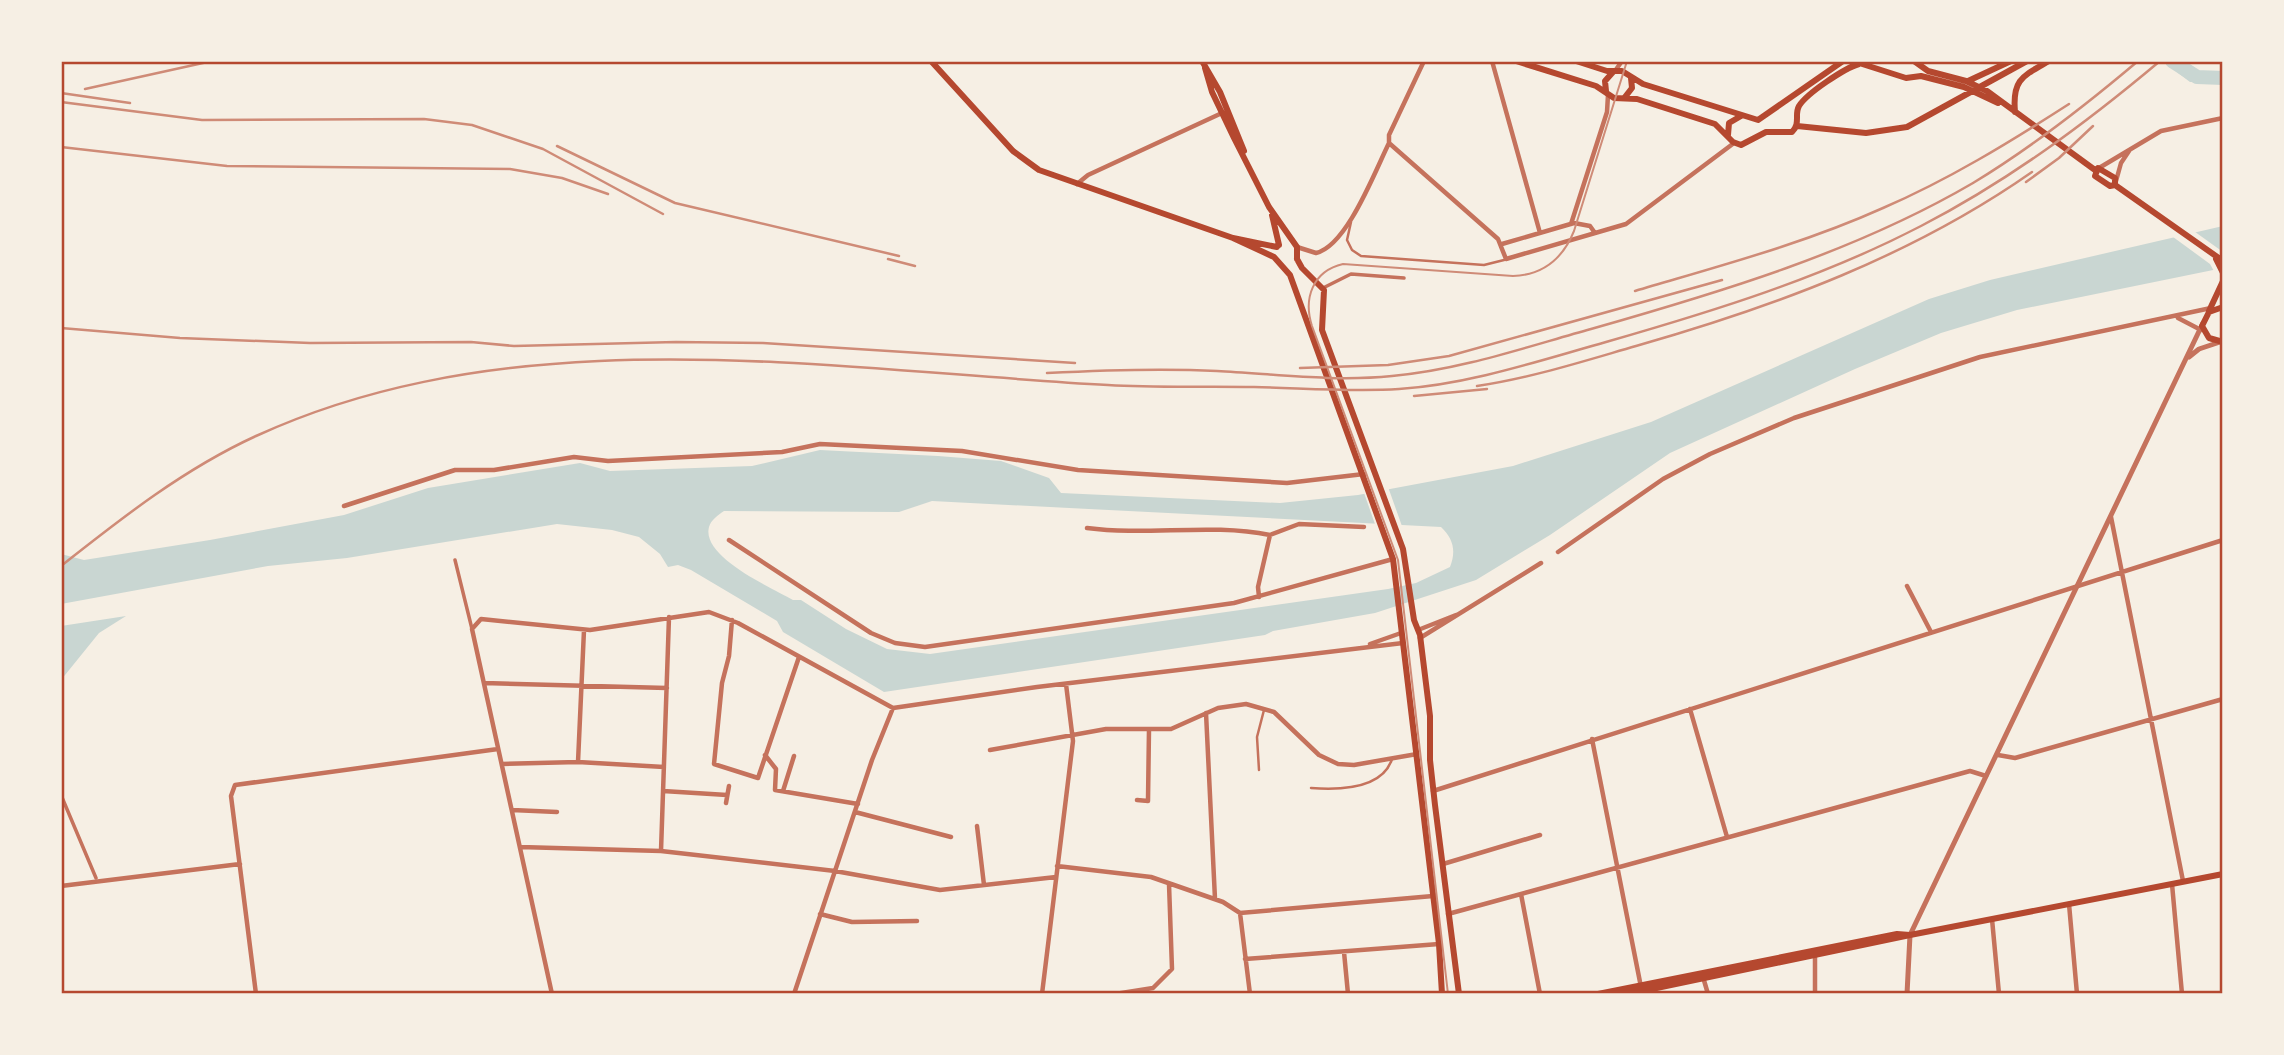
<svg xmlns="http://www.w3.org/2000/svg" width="2284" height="1055" font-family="Manrope,sans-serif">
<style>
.water{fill:#c9d6d2;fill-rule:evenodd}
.pier{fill:#f6efe4}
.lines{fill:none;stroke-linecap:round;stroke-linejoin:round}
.river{stroke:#c9d6d2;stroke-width:14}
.service{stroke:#c5725c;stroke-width:2.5}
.pedestrian{stroke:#c5725c;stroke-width:3.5}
.minor{stroke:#c5725c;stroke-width:4.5}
.tertiary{stroke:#c5725c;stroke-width:5}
.secondary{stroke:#b5482f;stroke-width:6}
.tram{stroke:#cf8b77;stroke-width:2}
.rail{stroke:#cf8b77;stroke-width:2.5}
.neatline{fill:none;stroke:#b5482f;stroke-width:2.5}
</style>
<rect width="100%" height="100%" fill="#f6efe4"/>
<path class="water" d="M2189 64 2206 75H2223V78L2219 81 2190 82 2178 73Z
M2223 226V268L2017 310 1941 333 1855 369 1670 453 1550 535 1476 580 1375 613 1273 631 1265 635 884 692 783 632 777 621 691 570 678 565 668 567 660 554 639 537 612 530 557 524 347 558 268 566 61 604V554L84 560 210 540 344 515 428 488 580 463 610 471 752 466 820 450 938 456 1001 461 1049 478 1061 493 1280 503 1358 495 1513 466 1651 422 1929 299 1990 280ZM932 501 1441 527C1454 539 1456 552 1450 567L1416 583 1388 589 930 654 887 649 846 629 801 600H793C772 588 701 557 709 527 711 520 718 515 724 511L899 512Z
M126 616 99 633 61 680V626Z"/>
<path class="pier" d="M2191 229 2223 252V271L2215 273 2210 264 2169 234Z
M1387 484 1403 529 1376 527 1363 490Z"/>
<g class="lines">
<path class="river" d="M2172 61 2197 77 2223 78"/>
<path class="service" d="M1351 222 1347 240 1352 250 1361 256 1484 265 1504 260
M1259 770 1257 737 1264 710
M1311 788C1338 790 1382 790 1392 759"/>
<path class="pedestrian" d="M1323 288 1351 274 1404 278
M455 560 472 629
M61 795 96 878"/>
<path class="minor" d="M1492 61 1540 233
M1615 71 1622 61
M1389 143 1498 239 1506 259 1626 224 1734 143
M2099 168 2161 131 2223 118
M2116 181 2121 163 2129 151
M1077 184 1088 175 1222 113
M1571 224 1607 112 1608 95
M1502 244 1574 223 1590 226 1595 233
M1297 247 1316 253C1347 246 1375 171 1389 143V135L1424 61
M2178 318 2201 330
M344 506 455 470H494L574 457 608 461 782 452 820 444 962 451 1078 470 1287 483 1364 474
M2111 517 2183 881
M1087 528C1148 536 1210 523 1270 535L1258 587 1259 597
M1270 535 1299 524 1364 527
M729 540 871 633 895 643 925 647 1234 603 1393 559
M1558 552 1663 479 1710 454 1794 418 1980 357 2211 308
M1907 586 1931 632
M732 620 729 656 722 683 714 764 758 778 799 657
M1418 630 1456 615
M1420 638 1541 563
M1370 644 1401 633
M484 683 667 688
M1690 709 1727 837
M1206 713 1215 899
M1592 739 1641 987
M990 750 1106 729H1171L1218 708 1246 704 1274 712 1319 755 1338 764 1354 765 1417 754
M765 755 776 769 775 790 858 804
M1998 755 2015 758 2223 699
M578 762 584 630
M502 764 578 762 664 767
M663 791 727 795
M783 791 794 756
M1433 791 2223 540
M1137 800 1148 801 1149 729
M726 803 729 786
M512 810 557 812
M855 812 951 837
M977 826 984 885
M520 847 661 851 835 871 940 890 1056 877
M661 851 669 617
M1443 864 1540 835
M1057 866 1151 877 1223 902 1240 913 1433 896
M2172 884 2182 994
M61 886 240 864
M1521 894 1540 994
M2069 904 2077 994
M1240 913 1250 994
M820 914 852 922 917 921
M1448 914 1970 771 1986 776
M1992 919 1999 994
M1344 952 1348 994
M1245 959 1439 944
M1703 977 1708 994
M256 994 231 796 235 785 498 749
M552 994 472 629 481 619 590 630 709 612 738 623 893 708 1037 687 1403 643
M794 994 872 760 893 708
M1042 994 1073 741 1066 684
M1115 994 1153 988 1172 969 1169 884
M1815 994V953"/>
<path class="tertiary" d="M2189 357 2199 349 2220 342
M1907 994 1910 935 2203 323"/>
<path class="secondary" d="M931 61 1013 151 1039 170 1233 238 1277 247
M1202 61 1220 92 1244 151
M1516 61 1596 86 1614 98 1637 99 1715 124 1733 142 1741 145 1766 132H1792C1801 123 1794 115 1799 106 1807 93 1845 68 1859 64
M1576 61 1607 71H1622L1643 84 1758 120 1843 61
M1914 61 1928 71 1966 81 1987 91 2095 170
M1856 62 1906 78 1921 76 1964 87 1998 103
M1205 68 1212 92 1234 138 1269 207 1297 247V259
M1968 81 2011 61
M1606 91 1605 81 1613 72
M1625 97 1632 88 1631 78
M2015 112C2012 79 2023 76 2049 61
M1797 126 1866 133 1907 127 2027 61
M1728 135 1729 123 1741 116
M2098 168 2115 178V185L2110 186 2095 176Z
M2115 185 2223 261
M1272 215 1279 245
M1233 238 1274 257 1290 275 1393 559 1439 944 1442 994
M1297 259 1302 268 1324 290 1322 330 1403 549 1414 620 1420 635 1430 716V760L1435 805 1459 994
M2216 259 2223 273
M2223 307 2209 312 2202 326 2209 338 2223 342
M2209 311 2223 281
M1598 994 1897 934 1910 935 2223 874
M1628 994 1910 935"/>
<path class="tram" d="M1448 994 1398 560 1312 326C1303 298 1313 271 1343 264L1513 276C1543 275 1563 258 1574 231L1627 61"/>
<path class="rail" d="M85 89 212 61
M61 93 130 103
M61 102 202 120 424 119 472 125 543 149 663 214
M557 146 675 203 899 256
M61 147 227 166 510 169 562 178 608 194
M2026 182 2059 158 2093 126
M888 259 915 266
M1635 291C1719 266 1803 244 1883 208 1948 180 2010 142 2069 104
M61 328 180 338 310 343 471 342 514 346 676 342 763 343 1075 363
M1300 368 1388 365 1449 356 1722 280
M1047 373C1104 370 1160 368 1217 371 1275 374 1333 382 1392 376 1460 370 1526 347 1591 329 1721 292 1855 252 1973 183 2031 148 2086 105 2138 61
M1477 386C1531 378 1584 361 1636 346 1776 306 1912 256 2032 172
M1414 396 1487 389
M61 566C123 517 184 469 256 436 520 315 830 370 1108 385 1157 388 1205 386 1254 387 1302 388 1351 392 1399 389 1470 384 1538 361 1606 342 1714 311 1821 278 1921 226 2008 181 2085 124 2160 61"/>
</g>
<rect width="2284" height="1055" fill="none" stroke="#f6efe4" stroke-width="126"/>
<rect x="63" y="63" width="2158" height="929" class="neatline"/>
</svg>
